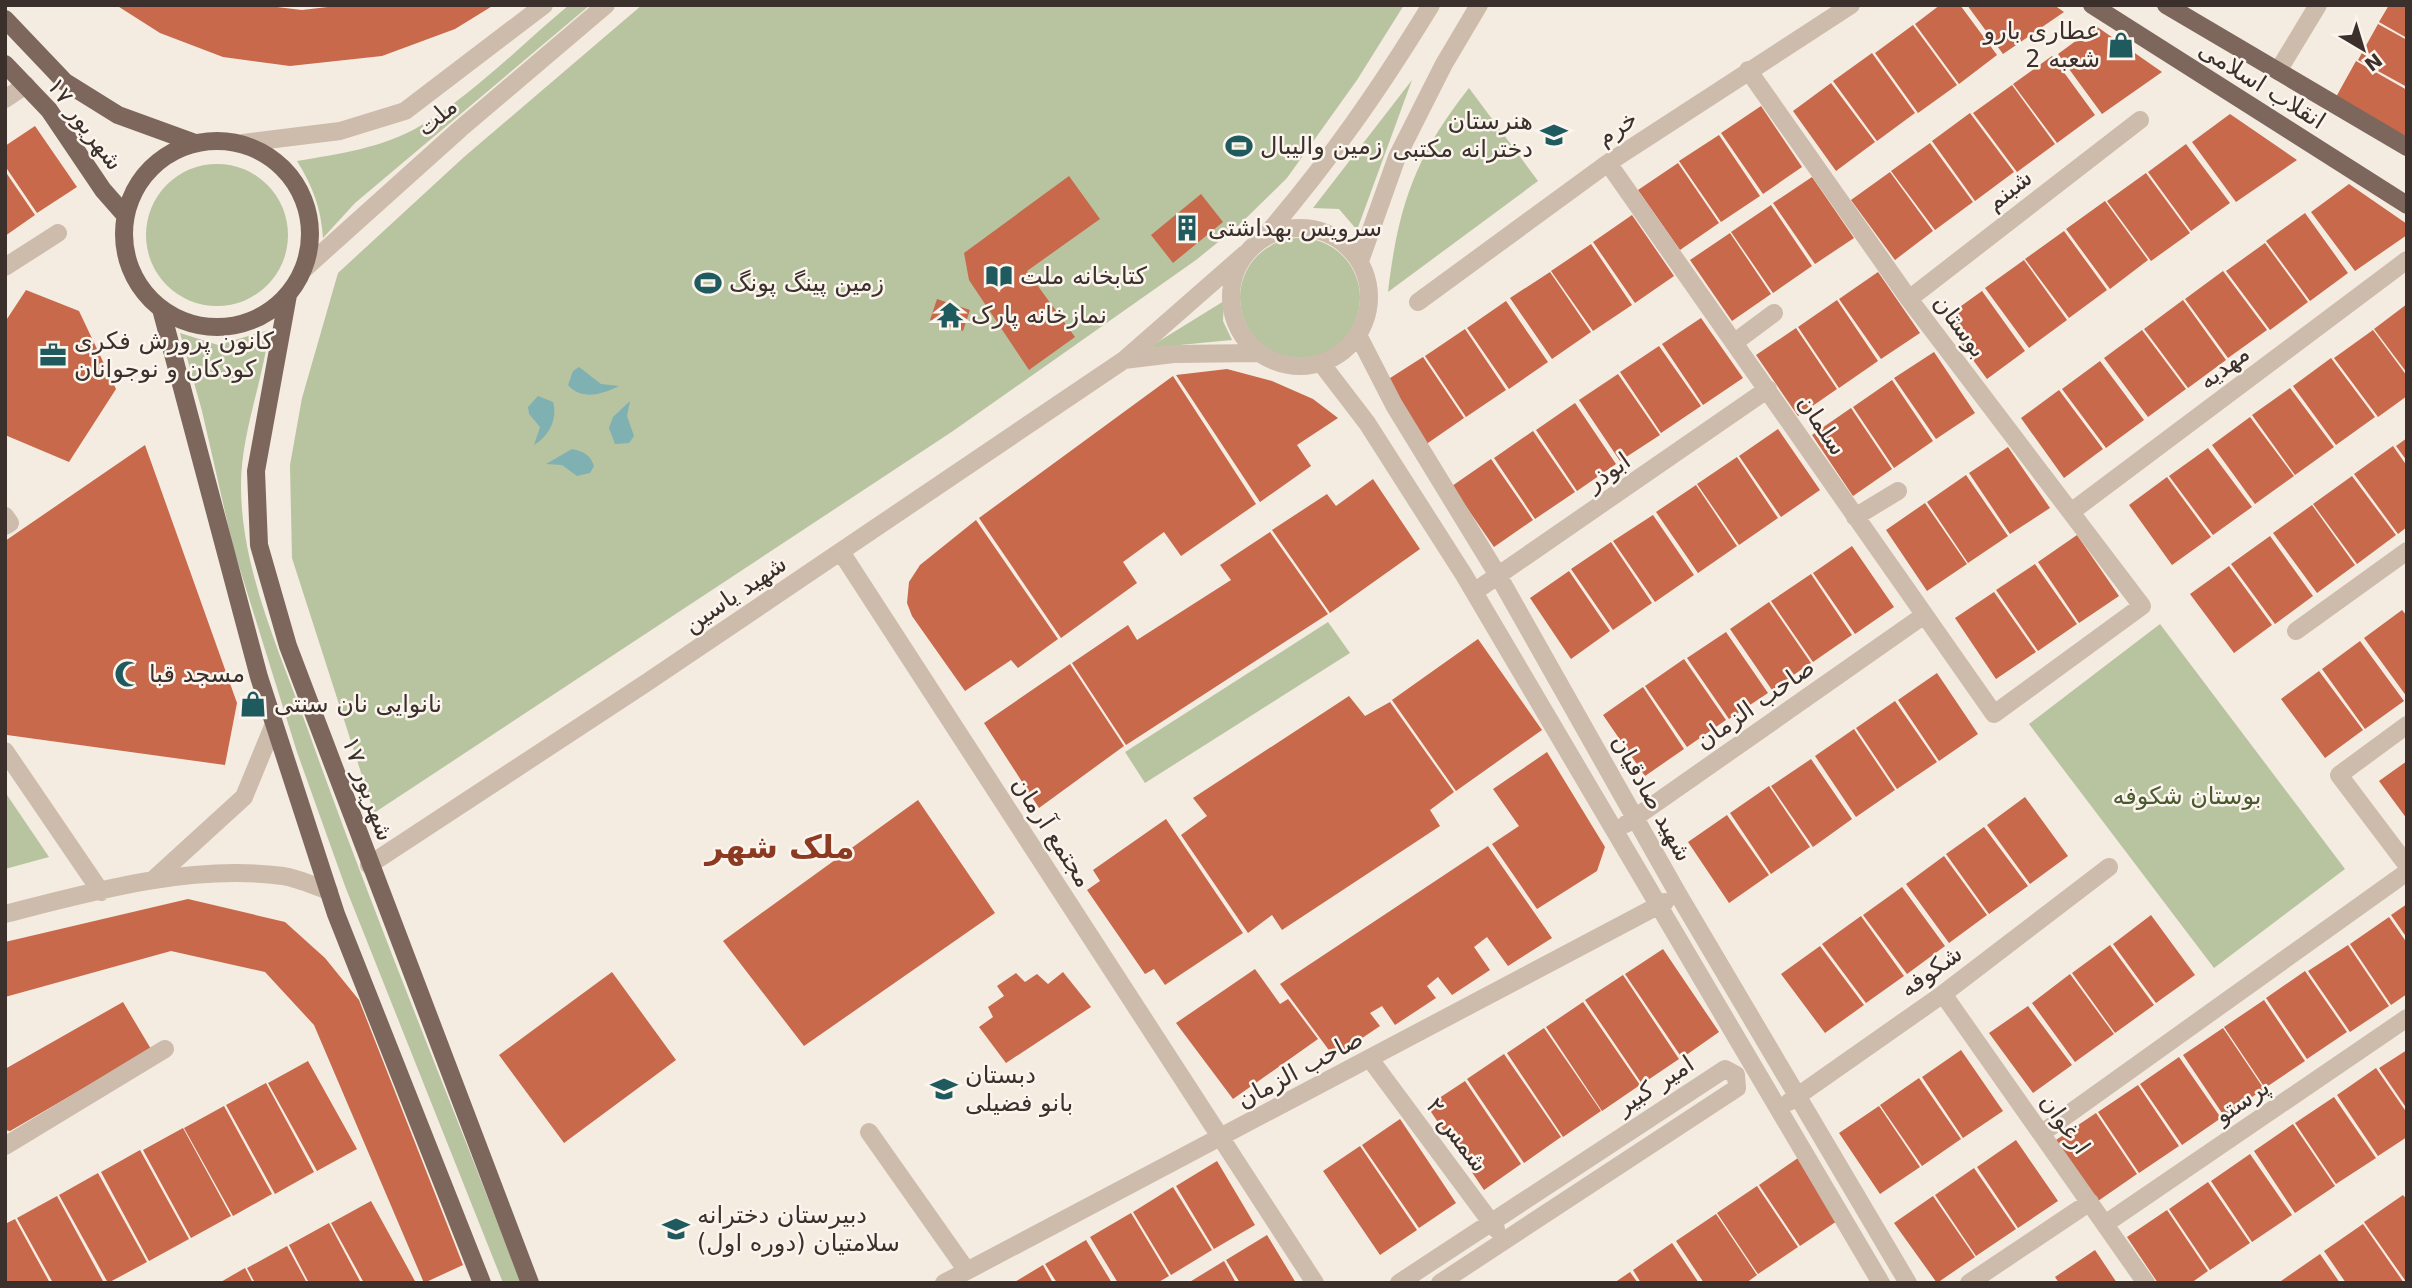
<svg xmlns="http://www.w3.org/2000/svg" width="2412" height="1288" font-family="'DejaVu Sans',Vazirmatn,sans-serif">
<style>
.green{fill:#b8c4a0}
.water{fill:#7fb0b2}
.building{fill:#c8694b}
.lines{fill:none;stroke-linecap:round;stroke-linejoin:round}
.minor{stroke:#cdbbac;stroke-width:18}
.major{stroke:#7d675c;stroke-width:18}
.labels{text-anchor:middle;stroke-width:5;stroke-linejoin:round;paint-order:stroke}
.poi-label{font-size:24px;fill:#3b302b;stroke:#fbf5ee;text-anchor:start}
.street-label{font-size:24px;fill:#3b302b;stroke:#fbf5ee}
.park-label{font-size:24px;fill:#4a5a2e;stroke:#fbf5ee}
.district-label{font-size:32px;font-weight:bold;fill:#8c3b22;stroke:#fbf5ee}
</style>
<rect width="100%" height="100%" fill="#f4ebe1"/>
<path class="green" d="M569 5H590L355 203 323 238C321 208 313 187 297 161 338 154 383 148 420 126 474 94 521 45 569 5Z
M642 5H1404L1357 80 1287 178 1238 226 1196 260 953 431 374 813 292 558 290 465 302 398 338 273 464 157Z
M1412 80 1357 230 1339 209 1313 208Z
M1469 88 1538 181 1388 292C1398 207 1415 156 1469 88Z
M146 235a71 71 0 1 1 142 0a71 71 0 1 1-142 0Z
M1240 298a60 60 0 1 1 120 0a60 60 0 1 1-120 0Z
M1224 301 1223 321 1232 340 1148 348Z
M269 330C263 382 241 433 241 486 241 569 280 653 308 730 374 916 450 1099 521 1283H503L345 886 297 752 233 547 202 411 180 333 218 345Z
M1328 622 1350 653 1145 783 1125 752Z
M2160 624 2345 869 2214 968 2029 724Z
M5 792 49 857 5 869Z"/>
<path class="water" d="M579 367 601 384 619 386C603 394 582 401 568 385L573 371Z
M538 396 553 402C558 419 549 436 534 445L540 427 529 414 528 407Z
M630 401 627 416 634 436 629 443 615 444 609 428 613 417Z
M572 449C584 452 590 454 594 466L590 473 577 476 562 465 546 464Z"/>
<path class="building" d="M116 5H260L302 10 345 5H494L455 29 382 56 290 66 223 57 160 33Z
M1940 5H1960L1997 55 1959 84 1915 24Z
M1967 5H2054L2064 12 2003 54Z
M2389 5H2407V38L2379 22Z
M2378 24 2407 40V87L2358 60Z
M1913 25 1957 85 1918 113 1875 53Z
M2096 26 2162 72 2102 114 2058 54Z
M1872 53 1915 113 1877 141 1833 81Z
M2052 56 2095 115 2057 143 2013 84Z
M2356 61 2407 90V137L2336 97Z
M1831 83 1875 142 1836 171 1793 111Z
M2012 85 2055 144 2017 172 1973 113Z
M1761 106 1802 167 1763 194 1721 133Z
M1970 113 2014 172 1975 201 1932 141Z
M2230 114 2297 160 2236 202 2192 142Z
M35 126 77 187 37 213 5 166V146Z
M1719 135 1760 196 1721 222 1679 161Z
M1930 143 1973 202 1935 230 1891 171Z
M2186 144 2230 203 2191 231 2148 172Z
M1678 163 1719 223 1680 250 1638 190Z
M5 171 35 215 5 236Z
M1890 172 1933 231 1895 260 1851 200Z
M2146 173 2190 233 2151 261 2107 201Z
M1069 176 1100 219 1027 271 1075 337 1029 370 969 280 964 253Z
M1812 177 1854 238 1815 264 1773 203Z
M2349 184 2407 224V235L2355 271 2311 212Z
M1201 194 1223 222 1173 263 1151 235Z
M2105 201 2148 260 2110 289 2066 229Z
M1771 205 1812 266 1773 293 1731 232Z
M2305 213 2348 273 2310 301 2266 241Z
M1632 215 1674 276 1635 303 1593 242Z
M2064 231 2107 290 2069 318 2025 259Z
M1730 233 1771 294 1732 321 1690 260Z
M2265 243 2308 302 2270 330 2226 271Z
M1591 244 1632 305 1593 331 1551 271Z
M2024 260 2067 320 2029 348 1985 288Z
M2223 271 2267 330 2228 358 2185 299Z
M1550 272 1591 332 1552 359 1510 298Z
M1878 272 1920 333 1881 359 1839 299Z
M26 290 79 311 116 389 69 462 5 435V322Z
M1982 291 2025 351 1987 379 1943 319Z
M937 299 970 310 963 331 930 320Z
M1837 300 1878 361 1839 388 1798 327Z
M2183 300 2226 360 2188 388 2144 329Z
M1506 301 1548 362 1509 389 1467 328Z
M2407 304V373L2374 329Z
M1701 318 1743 378 1703 405 1662 344Z
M1796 328 1837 389 1798 416 1756 355Z
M1465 329 1506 390 1466 417 1425 356Z
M2142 330 2186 389 2148 417 2104 358Z
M2373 330 2407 376V396L2378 417 2334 358Z
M1659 346 1701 406 1661 433 1620 372Z
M1934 352 1975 413 1936 439 1894 378Z
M1423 357 1464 418 1425 445 1387 380Z
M2331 358 2375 417 2336 445 2293 386Z
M2100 361 2144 420 2106 448 2062 389Z
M1227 369 1272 381 1313 399 1338 418 1297 445 1311 466 1260 502 1176 375Z
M1618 374 1660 435 1620 461 1579 400Z
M1173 376 1256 504 1181 556 1164 532 1123 562 1137 583 1061 638 979 518Z
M1892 380 1933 441 1894 468 1853 407Z
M2290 388 2334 447 2295 475 2252 415Z
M2059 390 2103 449 2064 478 2021 418Z
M1575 403 1616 464 1577 491 1536 430Z
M1851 408 1892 469 1853 496 1812 435Z
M2250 417 2294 476 2255 504 2212 445Z
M1778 429 1820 490 1781 517 1739 456Z
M1533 431 1575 492 1535 519 1494 458Z
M2407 438V461L2396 446Z
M145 445 237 703 225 765 7 735 5 732V541Z
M2393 446 2407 466V527L2398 534 2354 474Z
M2008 447 2050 508 2010 534 1969 473Z
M2208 448 2252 507 2213 535 2169 476Z
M1737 457 1778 518 1739 545 1697 484Z
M1491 459 1533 520 1494 547 1452 486Z
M1966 475 2008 536 1968 563 1927 502Z
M2352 476 2396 535 2357 564 2313 504Z
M2167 477 2211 537 2172 565 2129 505Z
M1373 479 1420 549 1330 613 1272 530 1327 494 1336 506Z
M1696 485 1737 546 1698 573 1656 512Z
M1925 503 1967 564 1927 591 1886 530Z
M2312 505 2355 565 2317 593 2273 533Z
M1653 515 1694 575 1655 602 1613 541Z
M976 520 1058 639 1018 668 1011 660 965 691 912 616 907 603 909 582 920 565Z
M1270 532 1328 614 1126 745 1072 663 1128 625 1137 640 1231 580 1220 565Z
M2077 535 2119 596 2079 623 2038 562Z
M2270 536 2313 596 2275 624 2231 564Z
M1611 542 1652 603 1613 630 1571 569Z
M1852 546 1894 607 1855 634 1813 573Z
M2035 564 2077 624 2038 651 1996 590Z
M2229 566 2272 625 2234 653 2190 594Z
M1569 571 1610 631 1571 659 1530 598Z
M1811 574 1852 635 1813 662 1771 601Z
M1994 592 2036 652 1996 679 1955 618Z
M1769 602 1811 663 1772 690 1730 629Z
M2402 610 2407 616V697L2364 638Z
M1726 632 1768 693 1729 719 1687 658Z
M1478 639 1542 730 1456 791 1392 700Z
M2360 641 2404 701 2365 729 2322 669Z
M1684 659 1726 720 1687 747 1645 686Z
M1070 664 1124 746 1039 808 984 723Z
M2319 671 2363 730 2325 758 2281 699Z
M1937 673 1978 734 1939 761 1898 700Z
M1643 687 1684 749 1645 776 1603 715Z
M1349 696 1365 716 1390 702 1454 792 1430 810 1440 826 1282 930 1272 915 1248 933 1181 835 1207 816 1193 798Z
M1895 701 1937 762 1897 789 1856 728Z
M1854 729 1895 790 1856 817 1815 756Z
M1547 752 1605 847 1597 871 1537 909 1492 844 1519 826 1493 789Z
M1811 759 1852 819 1813 847 1771 786Z
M2407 761V819L2379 781Z
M1769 786 1810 847 1771 874 1730 813Z
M2025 797 2068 856 2030 884 1987 825Z
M918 800 995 913 804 1046 723 941Z
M1727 815 1769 875 1729 903 1688 842Z
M1166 819 1243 933 1165 985 1154 969 1145 974 1087 890 1100 881 1093 870Z
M1984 827 2028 886 1989 914 1946 854Z
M1488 846 1552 938 1508 966 1487 937 1474 947 1490 970 1452 995 1438 977 1427 986 1436 998 1395 1025 1382 1006 1370 1013 1380 1026 1334 1057 1280 984Z
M1944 856 1987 915 1949 943 1906 884Z
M1902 887 1945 946 1907 974 1863 915Z
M188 899 285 922 325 958 359 1000 463 1265 424 1283 314 1025 265 972 171 951 5 997V942Z
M2407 904V938L2391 915Z
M2151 915 2195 975 2156 1003 2113 944Z
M1861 916 1904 976 1866 1003 1822 944Z
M2389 917 2407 943V994L2391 1005 2350 944Z
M2110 945 2154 1005 2115 1033 2072 973Z
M2348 945 2389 1006 2350 1032 2308 971Z
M1820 946 1864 1005 1825 1033 1781 974Z
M1663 949 1719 1032 1682 1058 1625 974Z
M1255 969 1280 1004 1288 999 1318 1039 1233 1099 1176 1023Z
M2305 971 2347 1032 2307 1059 2266 998Z
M612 972 676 1060 564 1143 499 1055Z
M1063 972 1091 1007 1006 1063 979 1027 993 1017 988 1007 1004 996 997 986 1016 973 1025 982 1037 974 1048 984Z
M2070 974 2114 1034 2075 1062 2032 1003Z
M1623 975 1679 1059 1642 1084 1585 1000Z
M2264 1000 2305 1061 2265 1088 2224 1027Z
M123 1002 151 1049 10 1131 5 1130V1069Z
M1583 1002 1640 1085 1602 1111 1546 1027Z
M2028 1006 2072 1065 2033 1093 1989 1033Z
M1544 1028 1601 1111 1563 1137 1507 1053Z
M2223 1028 2264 1089 2224 1116 2183 1055Z
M1961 1050 2003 1111 1963 1138 1922 1077Z
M2407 1050V1109L2379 1068Z
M1504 1054 1561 1137 1524 1163 1467 1079Z
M2179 1057 2221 1118 2182 1145 2140 1084Z
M308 1061 357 1149 317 1171 268 1083Z
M2376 1068 2407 1113V1137L2378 1156 2337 1095Z
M1919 1078 1961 1139 1922 1166 1880 1105Z
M1465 1081 1521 1164 1484 1190 1427 1106Z
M266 1083 314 1172 275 1194 226 1105Z
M2138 1085 2179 1146 2139 1173 2098 1112Z
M2334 1097 2376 1158 2336 1184 2295 1123Z
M224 1106 272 1194 233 1216 184 1128Z
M1879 1106 1920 1167 1880 1194 1839 1133Z
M2096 1113 2137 1174 2098 1201 2056 1140Z
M1400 1119 1456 1203 1419 1228 1362 1145Z
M2293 1124 2335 1186 2295 1213 2254 1151Z
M183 1128 231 1216 191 1238 143 1150Z
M2016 1140 2058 1201 2018 1228 1977 1167Z
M1360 1146 1417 1230 1380 1255 1323 1171Z
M140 1150 189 1239 149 1261 101 1172Z
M2250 1154 2292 1215 2252 1242 2211 1181Z
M1798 1158 1840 1219 1800 1246 1759 1185Z
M1217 1161 1255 1225 1214 1249 1176 1186Z
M1974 1168 2016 1229 1976 1256 1935 1195Z
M98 1173 147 1262 108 1283 59 1195Z
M2208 1182 2250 1243 2210 1270 2169 1209Z
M1757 1186 1798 1247 1758 1274 1717 1213Z
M1173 1187 1212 1250 1171 1275 1133 1212Z
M2403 1195 2407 1200V1283L2364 1222Z
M57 1196 104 1283H53L17 1218Z
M1933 1196 1975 1257 1937 1283 1894 1223Z
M371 1201 416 1283H364L331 1223Z
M2167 1210 2208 1271 2191 1283H2158L2127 1237Z
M1131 1213 1169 1276 1157 1283H1118L1090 1237Z
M1716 1214 1757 1275 1746 1283H1704L1676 1241Z
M15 1219 50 1283H5V1224Z
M329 1223 361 1283H309L289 1245Z
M2363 1224 2404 1283H2346L2324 1251Z
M1267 1235 1296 1283H1240L1226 1260Z
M1086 1240 1112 1283H1057L1045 1264Z
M1672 1243 1699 1283H1641L1633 1270Z
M287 1246 307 1283H255L247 1268Z
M2095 1250 2117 1283H2059L2055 1277Z
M2320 1254 2340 1283H2282L2281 1281Z
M1224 1261 1236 1283H1188Z
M1043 1265 1053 1283H1013Z
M245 1268 253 1283H219Z
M1630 1272 1638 1283H1614Z"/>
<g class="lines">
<path class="minor" d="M2278 71 2318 5
M5 99 26 85
M243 143 340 131 405 111 544 5
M1608 163 1994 714 2142 606 1909 299 1748 70
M1231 297a69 69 0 1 1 138 0a69 69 0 1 1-138 0Z
M1266 235C1331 159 1379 90 1431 5
M1360 261 1397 157 1444 64 1479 5
M5 267 58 233
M303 270 460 129 606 5
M1909 299 2140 120
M1418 302 1608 163 1851 5
M1358 335 1394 405 1499 577 1678 894 1908 1283
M1735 342 1774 313
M1124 360 1173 354 1259 353
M1321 363 1367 423 1464 575 1881 1283
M2071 512 2407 260
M5 516 10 523 5 526
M1855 517 1898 491
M841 552 1315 1283
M1474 592 1768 389
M2296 631 2407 551
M2407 725 2339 775 2407 865
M5 751 101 892
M1626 824 1923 616
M369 865 646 683 1124 360 1245 254
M153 880 244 797 274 724
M5 914C94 891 190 864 283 876 298 878 314 886 329 891
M1943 994 2146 1283
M1370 1059 1496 1229
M1789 1102 1943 994 2109 867
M869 1132 967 1271
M2042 1133 2407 872
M5 1146 165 1049
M2105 1224 2407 1018
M944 1283 1665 902
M1399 1283 1725 1069 1736 1075 1737 1088 1440 1283
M1969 1283 2090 1202"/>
<path class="major" d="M2092 5 2407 205
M2166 5 2407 147
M5 19 65 82 118 115 195 143
M5 64 49 110 103 190 125 215
M124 234a93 93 0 1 1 186 0a93 93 0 1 1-186 0Z
M288 295 256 471 259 545 288 646 530 1283
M161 309 259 677 336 914 482 1283"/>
</g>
<defs>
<g id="shop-bare" transform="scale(2.1)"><path d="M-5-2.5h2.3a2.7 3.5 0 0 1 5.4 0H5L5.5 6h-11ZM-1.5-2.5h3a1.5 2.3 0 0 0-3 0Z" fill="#1f5a5e" stroke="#fbf5ee" stroke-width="2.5" paint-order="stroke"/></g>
<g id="school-bare" transform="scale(2.1)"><path d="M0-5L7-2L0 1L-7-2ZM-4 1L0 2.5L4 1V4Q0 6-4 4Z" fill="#1f5a5e" stroke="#fbf5ee" stroke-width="2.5" paint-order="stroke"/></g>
<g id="stadium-bare" transform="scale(2.1)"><path d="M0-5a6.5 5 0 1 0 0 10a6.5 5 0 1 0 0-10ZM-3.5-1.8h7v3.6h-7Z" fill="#1f5a5e" stroke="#fbf5ee" stroke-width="2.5" paint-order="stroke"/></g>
<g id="building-bare" transform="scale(2.1)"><path d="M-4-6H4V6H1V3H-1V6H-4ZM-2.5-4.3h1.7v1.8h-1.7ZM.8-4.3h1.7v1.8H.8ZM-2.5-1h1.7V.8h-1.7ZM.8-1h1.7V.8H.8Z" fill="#1f5a5e" stroke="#fbf5ee" stroke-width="2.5" paint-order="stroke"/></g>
<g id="library-bare" transform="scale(2.1)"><path d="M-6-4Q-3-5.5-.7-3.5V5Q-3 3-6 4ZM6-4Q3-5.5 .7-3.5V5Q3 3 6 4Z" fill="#1f5a5e" stroke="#fbf5ee" stroke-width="2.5" paint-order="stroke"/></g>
<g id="temple-bare" transform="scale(2.1)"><path d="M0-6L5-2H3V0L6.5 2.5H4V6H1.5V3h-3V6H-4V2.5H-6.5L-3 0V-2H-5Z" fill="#1f5a5e" stroke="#fbf5ee" stroke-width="2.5" paint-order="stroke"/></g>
<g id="office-bare" transform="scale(2.1)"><path d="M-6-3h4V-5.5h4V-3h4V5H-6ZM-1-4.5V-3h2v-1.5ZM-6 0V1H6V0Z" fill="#1f5a5e" stroke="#fbf5ee" stroke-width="2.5" paint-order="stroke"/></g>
<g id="mosque-bare" transform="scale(2.1)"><path d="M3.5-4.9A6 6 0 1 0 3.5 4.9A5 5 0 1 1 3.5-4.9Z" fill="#1f5a5e" stroke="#fbf5ee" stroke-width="2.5" paint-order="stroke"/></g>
</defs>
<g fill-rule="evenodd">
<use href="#shop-bare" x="2121" y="45"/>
<use href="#school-bare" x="1554" y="135"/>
<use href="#stadium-bare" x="1239" y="146"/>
<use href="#building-bare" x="1187" y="228"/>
<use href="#library-bare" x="999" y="276"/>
<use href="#stadium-bare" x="708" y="283"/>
<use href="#temple-bare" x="950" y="315"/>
<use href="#office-bare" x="53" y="355"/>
<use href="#mosque-bare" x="128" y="674"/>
<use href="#shop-bare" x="253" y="704"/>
<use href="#school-bare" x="944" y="1089"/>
<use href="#school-bare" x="676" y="1229"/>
</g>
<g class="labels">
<g class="poi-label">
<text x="2100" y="39" text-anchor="end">عطاری بارو<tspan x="2100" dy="28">شعبه 2</tspan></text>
<text x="1533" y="129" text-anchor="end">هنرستان<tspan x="1533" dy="28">دخترانه مکتبی</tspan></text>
<text x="1260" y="154">زمین والیبال</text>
<text x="1208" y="236">سرویس بهداشتی</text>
<text x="1020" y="284">کتابخانه ملت</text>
<text x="729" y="291">زمین پینگ پونگ</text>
<text x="971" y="323">نمازخانه پارک</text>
<text x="74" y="349">کانون پرورش فکری<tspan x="74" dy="28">کودکان و نوجوانان</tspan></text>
<text x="149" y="682">مسجد قبا</text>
<text x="274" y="712">نانوایی نان سنتی</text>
<text x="965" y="1083">دبستان<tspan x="965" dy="28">بانو فضیلی</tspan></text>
<text x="697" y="1223">دبیرستان دخترانه<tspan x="697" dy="28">سلامتیان (دوره اول)</tspan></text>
</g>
<g class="street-label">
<text transform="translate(2262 85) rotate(32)" y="8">انقلاب اسلامی</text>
<text transform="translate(437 117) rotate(-41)" y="8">ملت</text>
<text transform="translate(85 124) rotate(53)" y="8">۱۷ شهریور</text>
<text transform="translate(1617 128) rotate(-34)" y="8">خرم</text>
<text transform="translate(2009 190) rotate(-38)" y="8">شبنم</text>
<text transform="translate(1960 326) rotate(53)" y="8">بوستان</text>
<text transform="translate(2224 367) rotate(-37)" y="8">مهدیه</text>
<text transform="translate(1822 425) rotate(56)" y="8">سلمان</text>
<text transform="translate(1608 472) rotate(-35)" y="8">ابوذر</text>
<text transform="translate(735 594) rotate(-34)" y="8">شهید یاسین</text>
<text transform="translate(1755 704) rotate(-35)" y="8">صاحب الزمان</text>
<text transform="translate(368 789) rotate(70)" y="8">۱۷ شهریور</text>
<text transform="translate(1652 798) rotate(61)" y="8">شهید صادقیان</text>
<text transform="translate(1052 832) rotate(57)" y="8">مجتمع آرمان</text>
<text transform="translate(1931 971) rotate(-36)" y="8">شکوفه</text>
<text transform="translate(1300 1069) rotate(-28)" y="8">صاحب الزمان</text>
<text transform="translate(1655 1085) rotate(-33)" y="8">امیر کبیر</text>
<text transform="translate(2242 1101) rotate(-34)" y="8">پرستو</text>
<text transform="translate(2065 1124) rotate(55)" y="8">ارغوان</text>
<text transform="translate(1457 1135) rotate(53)" y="8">شمس ۲</text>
</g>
<g class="park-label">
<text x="2187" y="804">بوستان شکوفه</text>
</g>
<g class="district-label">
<text x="780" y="858">ملک شهر</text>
</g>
</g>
<rect width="2412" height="1288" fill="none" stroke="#3b302b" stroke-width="14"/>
<g transform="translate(2363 49) rotate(142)" stroke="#fbf5ee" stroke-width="5" paint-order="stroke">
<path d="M0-5L12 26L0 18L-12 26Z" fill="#3b302b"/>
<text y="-10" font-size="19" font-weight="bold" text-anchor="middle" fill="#3b302b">N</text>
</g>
</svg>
